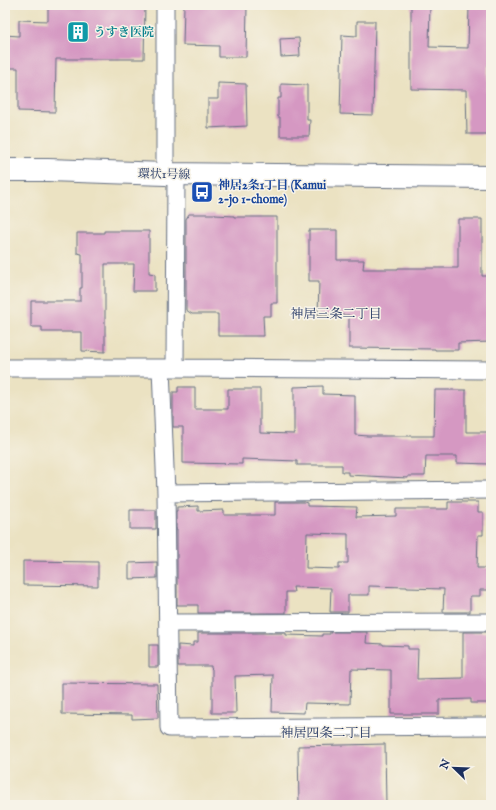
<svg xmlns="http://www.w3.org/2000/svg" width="496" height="810" font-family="'IM FELL English','Noto Serif JP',serif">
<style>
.building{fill:#d598c2;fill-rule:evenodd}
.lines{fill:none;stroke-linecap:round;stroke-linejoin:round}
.street-casing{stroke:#646e81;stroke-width:19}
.primary-casing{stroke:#646e81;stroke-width:24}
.street{stroke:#fff;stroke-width:17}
.primary{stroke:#fff;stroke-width:22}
.labels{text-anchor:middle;stroke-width:3;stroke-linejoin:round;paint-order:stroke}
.culture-label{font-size:12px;font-weight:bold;fill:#0d838f;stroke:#f7f3e8;text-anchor:start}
.street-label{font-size:12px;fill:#1b2f5e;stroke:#f7f3e8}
.transit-label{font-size:12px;font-weight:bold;fill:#164399;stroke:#f7f3e8;text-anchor:start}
.neighbourhood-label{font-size:13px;fill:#1b2f5e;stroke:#f7f3e8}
</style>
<rect width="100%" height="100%" fill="#f7f3e8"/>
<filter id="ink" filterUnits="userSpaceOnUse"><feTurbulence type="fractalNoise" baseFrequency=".025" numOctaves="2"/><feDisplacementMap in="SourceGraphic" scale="8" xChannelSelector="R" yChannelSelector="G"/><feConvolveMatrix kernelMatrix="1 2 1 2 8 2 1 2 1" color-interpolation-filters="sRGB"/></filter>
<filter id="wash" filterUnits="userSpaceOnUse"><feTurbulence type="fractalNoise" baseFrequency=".012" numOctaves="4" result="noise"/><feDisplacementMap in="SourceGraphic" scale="16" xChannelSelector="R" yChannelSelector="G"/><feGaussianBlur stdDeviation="0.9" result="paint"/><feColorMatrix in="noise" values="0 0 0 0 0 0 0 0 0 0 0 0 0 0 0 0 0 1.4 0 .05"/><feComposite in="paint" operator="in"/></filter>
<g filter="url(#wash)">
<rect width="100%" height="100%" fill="#ebe2c2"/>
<g id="blocks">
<path class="building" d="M48 5H145L144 59H56L55 112 18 111V68H5V35L19 36V20L48 21Z
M184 5H247L246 57H219V46L183 45Z
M411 5H430L429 47 468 48 469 5H491V65H488L487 97H491V134H467L466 90 411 89Z
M357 21H375L373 115 340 114 342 35 357 36Z
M299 38 300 56 281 57 280 39Z
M218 83 246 84 247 126 208 128V99H218Z
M281 84 307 85V120H310L309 136H280V117H278V98H281Z
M189 214H215V215L234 216V217H277V303H271V316H263L264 336H218V314H192L186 310V219Z
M458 219H482V276H491V342L458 343V350H435V349L349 348V315H318L319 281H309V230H337V260H364L363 269H398V268H458Z
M104 231H149V273L155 274V291H133L134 264H105V352L82 351V332H42V327H31V301H80V288H82V254L77 253V233H104Z
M323 386V394L355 395V435L368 436H434L435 390H466V432H490V464L457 463V456H426L425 476H408V478L348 475V472H342V465H297V461L242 459V464L183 463V427H173V392H178V387H195V409H228V389H260V433L294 434V387Z
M275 502H304L307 503V506L357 507 356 517 396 516V509H448V502H478V512H483V535H478L477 568H489V590H480V596H470V612H443L444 589 407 588V587L369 586V595H348V612H330L331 588 293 587 294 592H286V613H198V605H177V529H176V511H177V507L198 506V511L224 510V515H275ZM307 533 348 534V563H339V569L306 568Z
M130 510H156V529H130Z
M23 561 98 562V586L23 585Z
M157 562V578L129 579V563Z
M330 632H367L366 643 383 644V645L408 646V649H418L417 679 463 678V632H491V703H471V699L439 700V714H391V670L351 669 350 704 305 703 304 713 272 712 273 675 235 676 236 713H212V669L211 668V666H178V645L193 646V642H198V633H286V635L322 636V634H330Z
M149 645H158V667H149Z
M62 683 157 684 158 718 132 719V715L62 714Z
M385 744 386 805H299L298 746Z"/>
</g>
</g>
<g filter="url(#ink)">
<use href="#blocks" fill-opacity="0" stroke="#646e81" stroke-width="1"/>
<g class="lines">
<g class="street-casing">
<path id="street" d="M165 174V5
M5 368H175L491 370
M161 368 166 493 169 728 491 726
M175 368 176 174
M166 493 491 490
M168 623 491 622"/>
</g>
<g class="primary-casing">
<path id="primary" d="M5 170H48L165 174 491 177"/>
</g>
<use href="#street" class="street"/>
<use href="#primary" class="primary"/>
</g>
</g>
<defs>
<g id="building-square" transform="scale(1.15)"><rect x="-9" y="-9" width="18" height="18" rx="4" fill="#0f9aa8" stroke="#f7f3e8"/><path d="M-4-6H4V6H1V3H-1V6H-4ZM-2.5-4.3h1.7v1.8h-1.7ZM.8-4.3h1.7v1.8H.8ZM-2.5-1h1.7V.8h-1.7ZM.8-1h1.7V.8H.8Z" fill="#fff"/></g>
<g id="bus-square" transform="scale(1.15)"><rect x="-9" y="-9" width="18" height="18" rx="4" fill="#1a4fb4" stroke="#f7f3e8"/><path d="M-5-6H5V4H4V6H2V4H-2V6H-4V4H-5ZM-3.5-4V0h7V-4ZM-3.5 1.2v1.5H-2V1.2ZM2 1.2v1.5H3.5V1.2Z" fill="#fff"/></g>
</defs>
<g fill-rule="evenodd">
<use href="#building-square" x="78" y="32"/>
<use href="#bus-square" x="202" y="192"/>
</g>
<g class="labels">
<g class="culture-label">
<text x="94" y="36">うすき医院</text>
</g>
<g class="street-label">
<text transform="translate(164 174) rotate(1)" y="4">環状1号線</text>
</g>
<g class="transit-label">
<text x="218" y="189">神居2条1丁目 (Kamui<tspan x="218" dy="14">2-jo 1-chome)</tspan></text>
</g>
<g class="neighbourhood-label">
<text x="336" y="318">神居三条二丁目</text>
<text x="326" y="737">神居四条二丁目</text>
</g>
</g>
<rect width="496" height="810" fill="none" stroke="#f7f3e8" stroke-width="20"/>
<g transform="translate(454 768) rotate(293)" stroke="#f7f3e8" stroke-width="3" paint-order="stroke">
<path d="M0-3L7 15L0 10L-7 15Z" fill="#1b2f5e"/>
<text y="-6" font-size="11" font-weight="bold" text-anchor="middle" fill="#1b2f5e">N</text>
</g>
</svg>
